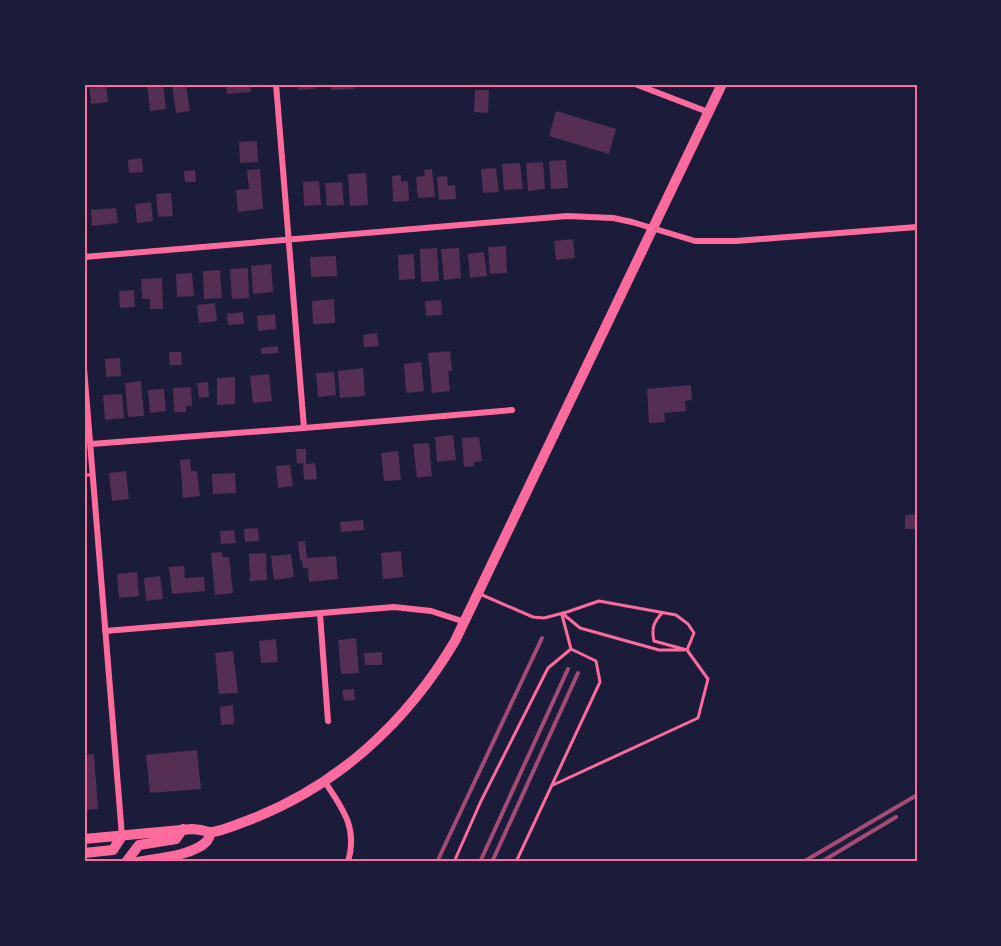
<svg xmlns="http://www.w3.org/2000/svg" width="1001" height="946" font-family="'DM Sans',sans-serif">
<style>
.building{fill:#542f53}
.lines{fill:none;stroke-linecap:round;stroke-linejoin:round}
.service{stroke:#ff6b9d;stroke-width:3}
.minor{stroke:#ff6b9d;stroke-width:6}
.primary{stroke:#ff6b9d;stroke-width:10}
.rail{stroke:#a44b75;stroke-width:4}
.neatline{fill:none;stroke:#ff6b9d;stroke-width:2}
</style>
<rect width="100%" height="100%" fill="#1b1b3a"/>
<path class="building" d="M89 84H106L108 102 91 104Z
M147 84H163L166 109 150 111Z
M172 84H186L190 111 176 113Z
M226 84H250L251 92 227 94Z
M298 84H315V89L298 90Z
M331 84H354V89L331 90Z
M475 90H489L488 113 474 112Z
M556 111 616 129 609 154 549 136Z
M257 141 258 162 240 163 239 142Z
M142 158 143 172 129 173 128 160Z
M566 160 568 188 551 189 549 161Z
M543 162 545 189 528 191 526 163Z
M520 163 523 189 504 190 502 164Z
M496 168 499 192 483 193 481 169Z
M260 169 263 209 238 212 236 190 249 189 247 170Z
M432 169 435 197 418 198 416 177 425 176 424 170Z
M195 170 196 182H185L184 171Z
M366 173 368 205 350 206 348 174Z
M401 175V182L408 181 409 201 393 202 392 176Z
M447 176 448 186 455 185 456 199 439 200 437 177Z
M319 181 321 205 304 206 303 182Z
M342 182 344 205 327 206 325 183Z
M171 193 173 216 158 217 156 194Z
M151 202 153 221 137 223 135 204Z
M116 208 118 223 92 226 91 210Z
M573 239 575 258 556 260 554 241Z
M506 246 507 273 490 274 488 247Z
M437 248 439 281 421 282 420 249Z
M459 248 461 278 444 280 441 249Z
M484 252 487 276 470 278 468 254Z
M414 254 415 279 399 280 398 255Z
M336 256 337 276 311 277 310 257Z
M271 264 273 292 253 294 251 266Z
M248 268 249 298 232 299 230 269Z
M220 270 222 298 204 299 203 271Z
M192 273 194 296 177 297 176 274Z
M162 278 163 309H150V299H142L141 279Z
M134 290 135 307 120 308 119 291Z
M334 299 335 323 313 324 312 301Z
M441 300 442 315 426 316 425 301Z
M215 303 217 321 199 323 197 305Z
M243 312 244 324 228 325 227 314Z
M275 314 276 329 258 331 257 316Z
M377 333 379 346 364 347 363 335Z
M278 346V353L261 354V348Z
M450 351 452 371H448L450 391 432 393 428 353Z
M169 352H181L182 365H170Z
M120 358 121 376 106 377 105 359Z
M421 362 424 391 406 393 404 364Z
M363 368 365 396 340 398 338 371Z
M334 372 336 395 318 397 316 373Z
M269 374 272 401 253 403 250 376Z
M235 377V404L217 405V378Z
M141 381 144 416 128 417 125 383Z
M208 382 209 397 199 398 197 383Z
M691 385 692 400 685 401 686 411 664 413 665 422 649 423 647 389Z
M191 387 192 406H186V412H174L173 388Z
M164 389 166 411 150 413 148 390Z
M122 394 124 418 105 420 103 395Z
M453 435 456 460 437 462 435 437Z
M479 437 482 461 474 462V466L464 467 462 438Z
M429 443 432 476 417 478 413 444Z
M296 449H306V464L315 463 317 479 304 480 303 463 297 464Z
M398 451 401 480 384 481 381 453Z
M190 459 191 471H197L200 496 183 498 180 460Z
M290 465 293 486 278 488 276 466Z
M126 471 129 499 112 501 109 473Z
M235 473 236 493 213 494 212 474Z
M917 514V529H905V515Z
M363 520 364 530 341 532 340 522Z
M258 528 259 541 245 542 244 529Z
M234 530 236 543 221 544 220 531Z
M305 541 307 558 336 556 338 579 309 582 308 568H303L302 560 300 561 298 542Z
M401 551 403 577 383 579 381 553Z
M222 552V557H229L233 593 215 595 211 553Z
M266 553 267 580 250 581 249 554Z
M291 554 294 577 274 580 271 556Z
M184 566 185 578 204 577 205 591 172 594 169 567Z
M137 572 139 596 119 598 117 574Z
M160 576 163 599 146 601 144 578Z
M356 638 359 673 341 674 338 640Z
M276 639 278 662 261 663 259 641Z
M233 651 238 693 219 694 215 653Z
M382 652V665H365L364 653Z
M354 689 355 700 344 701 342 690Z
M233 705 234 724 221 725 220 707Z
M197 750 201 789 150 793 146 755Z
M94 754 98 809 84 810V755Z"/>
<g class="lines">
<path class="service" d="M84 475H92
M480 594 533 617 544 618 567 612 599 601 676 615 688 624 694 633 687 650
M562 613 580 628 659 650H683
M562 615 571 649
M553 785 698 718 708 679 687 650 654 641C651 628 654 622 662 613
M454 862 481 801 548 668 571 649
M516 862 600 682 596 661 571 649"/>
<path class="minor" d="M276 84 304 428
M635 84 708 112
M84 257 567 216 613 218 632 222 695 241H736L917 227
M84 368 122 836
M91 444 304 428 512 410
M320 614 328 721
M105 631 394 607 431 611 465 622
M325 782C343 809 358 828 348 862"/>
<path class="primary" d="M84 839 192 829C199 829 204 831 210 832 217 833 241 823 249 820 338 786 407 722 455 641L722 84
M84 853 113 850 122 836
M126 862 139 845 176 839 183 829
M138 862C157 858 193 856 207 841 208 840 210 835 211 833"/>
<path class="rail" d="M437 862 542 638
M480 862 568 669
M492 862 578 673
M803 862 917 795
M821 862 896 817"/>
</g>
<rect width="1001" height="946" fill="none" stroke="#1b1b3a" stroke-width="171"/>
<rect x="86" y="86" width="830" height="774" class="neatline"/>
</svg>
